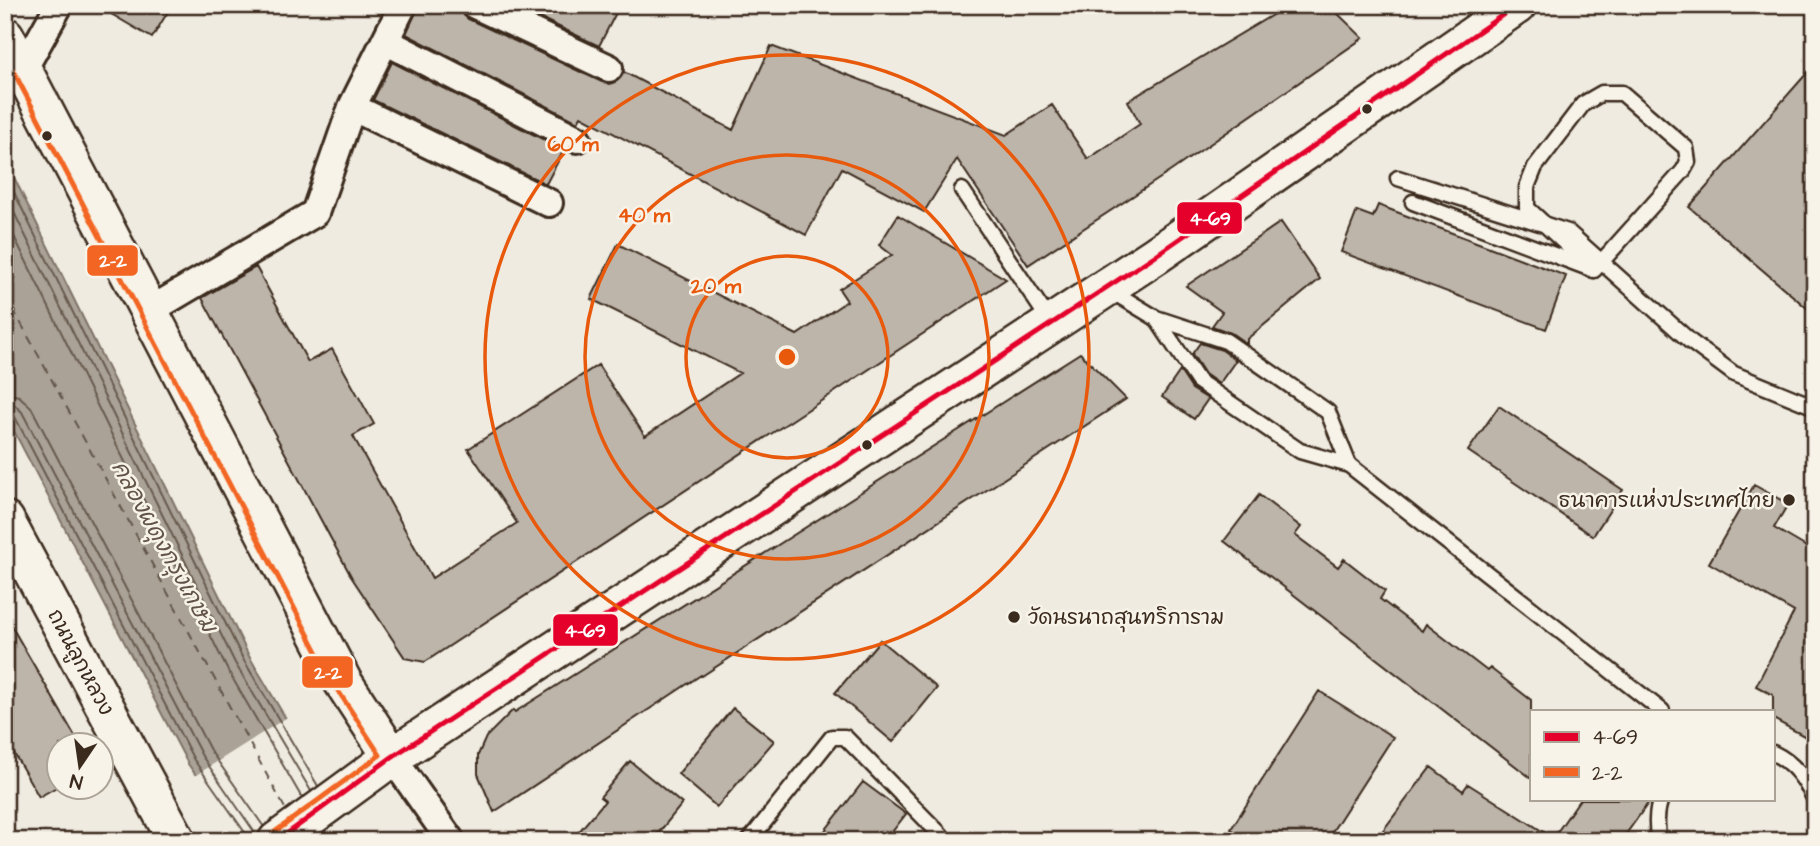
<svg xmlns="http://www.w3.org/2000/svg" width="1820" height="846" font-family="'Architects Daughter','Playpen Sans Thai',sans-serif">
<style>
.water{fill:#aaa296;stroke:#7e7266;stroke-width:2}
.pier{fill:#efebe0}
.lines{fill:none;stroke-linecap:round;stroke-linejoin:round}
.shore{stroke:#675a4e;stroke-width:2}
.ferry{stroke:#625448;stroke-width:2;stroke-dasharray:9 7;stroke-linecap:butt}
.building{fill:#bdb5aa;stroke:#3b2a1e;stroke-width:2}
.lane-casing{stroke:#3b2a1e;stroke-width:19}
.street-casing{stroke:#3b2a1e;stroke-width:32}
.secondary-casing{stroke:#3b2a1e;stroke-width:42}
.lane{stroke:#f7f3e8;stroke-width:14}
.street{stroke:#f7f3e8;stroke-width:26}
.secondary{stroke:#f7f3e8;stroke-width:37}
.bus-1-casing{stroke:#f7f3e8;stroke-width:10}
.bus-2-casing{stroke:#f7f3e8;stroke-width:10}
.bus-1{stroke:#e4002b;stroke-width:5}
.bus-2{stroke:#f26522;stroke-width:5}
.ring{fill:none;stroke:#e8590c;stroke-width:3.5}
.bus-dot{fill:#3b2a1e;stroke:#f7f3e8;stroke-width:2.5}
.labels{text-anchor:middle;stroke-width:5;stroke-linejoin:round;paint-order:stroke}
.poi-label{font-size:21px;fill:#3b2a1e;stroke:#f7f3e8;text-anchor:end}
.street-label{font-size:21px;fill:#3b2a1e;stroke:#f7f3e8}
.water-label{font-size:23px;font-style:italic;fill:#625448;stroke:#f7f3e8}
.centre{fill:#e8590c;stroke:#f7f3e8;stroke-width:3.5}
.ring-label{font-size:21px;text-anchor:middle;font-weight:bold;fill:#e8590c;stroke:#f7f3e8;stroke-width:5;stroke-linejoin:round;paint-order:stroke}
.line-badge{stroke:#f7f3e8;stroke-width:2.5}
.badge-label{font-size:19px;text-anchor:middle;font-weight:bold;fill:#fff}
</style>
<rect width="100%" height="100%" fill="#efebe0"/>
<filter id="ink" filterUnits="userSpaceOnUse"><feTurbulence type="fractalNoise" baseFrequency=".0143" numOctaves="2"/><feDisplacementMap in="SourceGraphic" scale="14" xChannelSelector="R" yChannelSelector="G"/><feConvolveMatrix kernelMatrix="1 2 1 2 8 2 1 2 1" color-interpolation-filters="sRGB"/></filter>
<g filter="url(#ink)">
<path class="water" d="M5 159 249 656 358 841H242L188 764 5 414Z"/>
<path class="pier" d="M289 716 360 836 353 841H238L193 777Z"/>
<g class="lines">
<path class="shore" d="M5 174 243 659 318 786
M5 194 235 663 311 791
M5 218 226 667 302 798
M5 393 19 396 31 407 210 750 264 827
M5 404 15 405 22 412 202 756 253 830 256 841
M5 413H11L15 417 194 760 246 834 247 841"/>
<path class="ferry" d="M5 294 287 812"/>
</g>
<path class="building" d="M96 5H172L152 38Z
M419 5H459L462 13 468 19 602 82 610 84 617 81 624 72 733 130 771 46 1006 135 1052 105 1088 159 1140 124 1128 101 1289 5H1329L1363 38 1171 171 1028 265 957 159 924 212 842 168 806 235 581 116 578 122 406 34Z
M513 5H620L599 46Z
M392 62 564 150 546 184 373 100Z
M1815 64V315L1689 207Z
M1378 205 1566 276 1546 329 1341 252 1357 211 1373 217Z
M898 215 1006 279 425 662 405 658 352 578 202 298 256 267 308 362 332 349 374 424 353 436 432 578 517 523 468 449 598 365 645 436 740 373 591 299 618 244 797 335 847 301 839 289 892 255 879 245Z
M1281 222 1320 279 1247 339V344L1231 333 1212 326 1222 312 1186 286Z
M1200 343 1222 350 1236 360 1219 384 1205 374 1192 354Z
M1080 353 1126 399 702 676 701 675 494 812 478 774V755L486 737 513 710 515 712Z
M1180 371 1192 389 1208 399 1194 419 1162 397Z
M1499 406 1623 490 1593 536 1468 451Z
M1754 485 1788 504 1774 528 1815 552V742L1773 719V695L1756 686 1794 612 1709 563Z
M1259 495 1301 527 1295 535 1338 567 1344 559 1385 591 1380 599 1422 631 1426 624 1487 671 1490 668 1531 700V778L1224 541Z
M5 615 80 745H60V785L39 797 5 738Z
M880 640 937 688 893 742 835 693Z
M1319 691 1393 737 1326 841H1249L1231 829Z
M733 708 774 741 717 807 678 774Z
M630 761 682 804 652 841H571L605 801 600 797Z
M1431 767 1463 791 1468 784 1553 838 1580 799H1651L1621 841H1375Z
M863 782 906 814 885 841H817Z"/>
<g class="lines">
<g class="lane-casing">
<path id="lane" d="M1398 178 1568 232 1691 342 1734 374 1815 407
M962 190 1051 323
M1413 202 1594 270 1683 171 1688 162 1686 148 1622 93H1602L1583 104 1535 167 1527 187V208L1594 270
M1108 289 1156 318 1226 341 1328 412 1349 465
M1156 318 1198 381 1300 451 1349 465 1662 711
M1773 753C1794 763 1805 779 1815 800
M749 841 832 737H845L941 835 943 841
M1659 841C1656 828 1656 811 1661 799"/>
</g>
<g class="street-casing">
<path id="street" d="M475 5 609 68
M385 41 577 139
M23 70 59 5
M352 107 549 203
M149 311 315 213 352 107 403 5
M392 757 451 841"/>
</g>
<g class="secondary-casing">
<path id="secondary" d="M5 36 343 682 392 757
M5 520 177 841
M277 841 392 757 1156 255 1517 5"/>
</g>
<use href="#lane" class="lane"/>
<use href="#street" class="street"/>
<use href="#secondary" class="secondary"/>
<g class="bus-1-casing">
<path id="bus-1" d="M277 841 392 757 1156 255 1517 5"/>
</g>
<g class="bus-2-casing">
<path id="bus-2" d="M5 55 335 686 380 755 272 834"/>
</g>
<use href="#bus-1" class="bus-1"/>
<use href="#bus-2" class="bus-2"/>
</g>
</g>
<g class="ring">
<circle cx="787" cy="357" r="101"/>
<circle cx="787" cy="357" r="202"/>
<circle cx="787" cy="357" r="302"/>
</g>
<g class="bus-dot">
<circle cx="1367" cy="109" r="6"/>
<circle cx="47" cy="136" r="6"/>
<circle cx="867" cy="445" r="6"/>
<circle cx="1789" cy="500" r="7"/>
<circle cx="1014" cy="617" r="7"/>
</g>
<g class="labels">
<g class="poi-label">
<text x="1775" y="507">ธนาคารแห่งประเทศไทย</text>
<text x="1028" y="624" text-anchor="start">วัดนรนาถสุนทริการาม</text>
</g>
<g class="street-label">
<text transform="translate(81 662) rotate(62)" y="7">ถนนลูกหลวง</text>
</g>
<g class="water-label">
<text transform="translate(165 546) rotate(61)" y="8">คลองผดุงกรุงเกษม</text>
</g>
</g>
<circle cx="787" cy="357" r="10" class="centre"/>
<g class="ring-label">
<text x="573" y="151">60 m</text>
<text x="644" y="222">40 m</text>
<text x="716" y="293">20 m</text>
</g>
<g class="line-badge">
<rect x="1176" y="201" width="67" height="34" rx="7" fill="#e4002b"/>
<rect x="86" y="244" width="53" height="33" rx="7" fill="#f26522"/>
<rect x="552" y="613" width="67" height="34" rx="7" fill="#e4002b"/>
<rect x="301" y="655" width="53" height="34" rx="7" fill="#f26522"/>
</g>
<g class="badge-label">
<text x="1210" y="225">4-69</text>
<text x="113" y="267">2-2</text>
<text x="585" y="637">4-69</text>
<text x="328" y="679">2-2</text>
</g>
<rect width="1820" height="846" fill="none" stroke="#f7f3e8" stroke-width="28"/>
<rect x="14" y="14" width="1792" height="818" fill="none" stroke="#3b2a1e" stroke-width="2.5" filter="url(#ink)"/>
<rect x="1530" y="710" width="245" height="91" fill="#f7f3e8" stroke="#aca397" stroke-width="2"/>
<rect x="1544" y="732" width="35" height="10" fill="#e4002b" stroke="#aca397" stroke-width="2"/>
<text x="1592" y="744" font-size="21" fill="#3b2a1e">4-69</text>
<rect x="1544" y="767" width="35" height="10" fill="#f26522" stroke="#aca397" stroke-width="2"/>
<text x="1592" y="780" font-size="21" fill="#3b2a1e">2-2</text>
<g transform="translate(80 766) rotate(193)"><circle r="33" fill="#f7f3e8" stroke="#aca397" stroke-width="2"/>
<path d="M0-5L12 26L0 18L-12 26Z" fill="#3b2a1e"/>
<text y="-10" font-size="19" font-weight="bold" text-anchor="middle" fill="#3b2a1e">N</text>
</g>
</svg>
